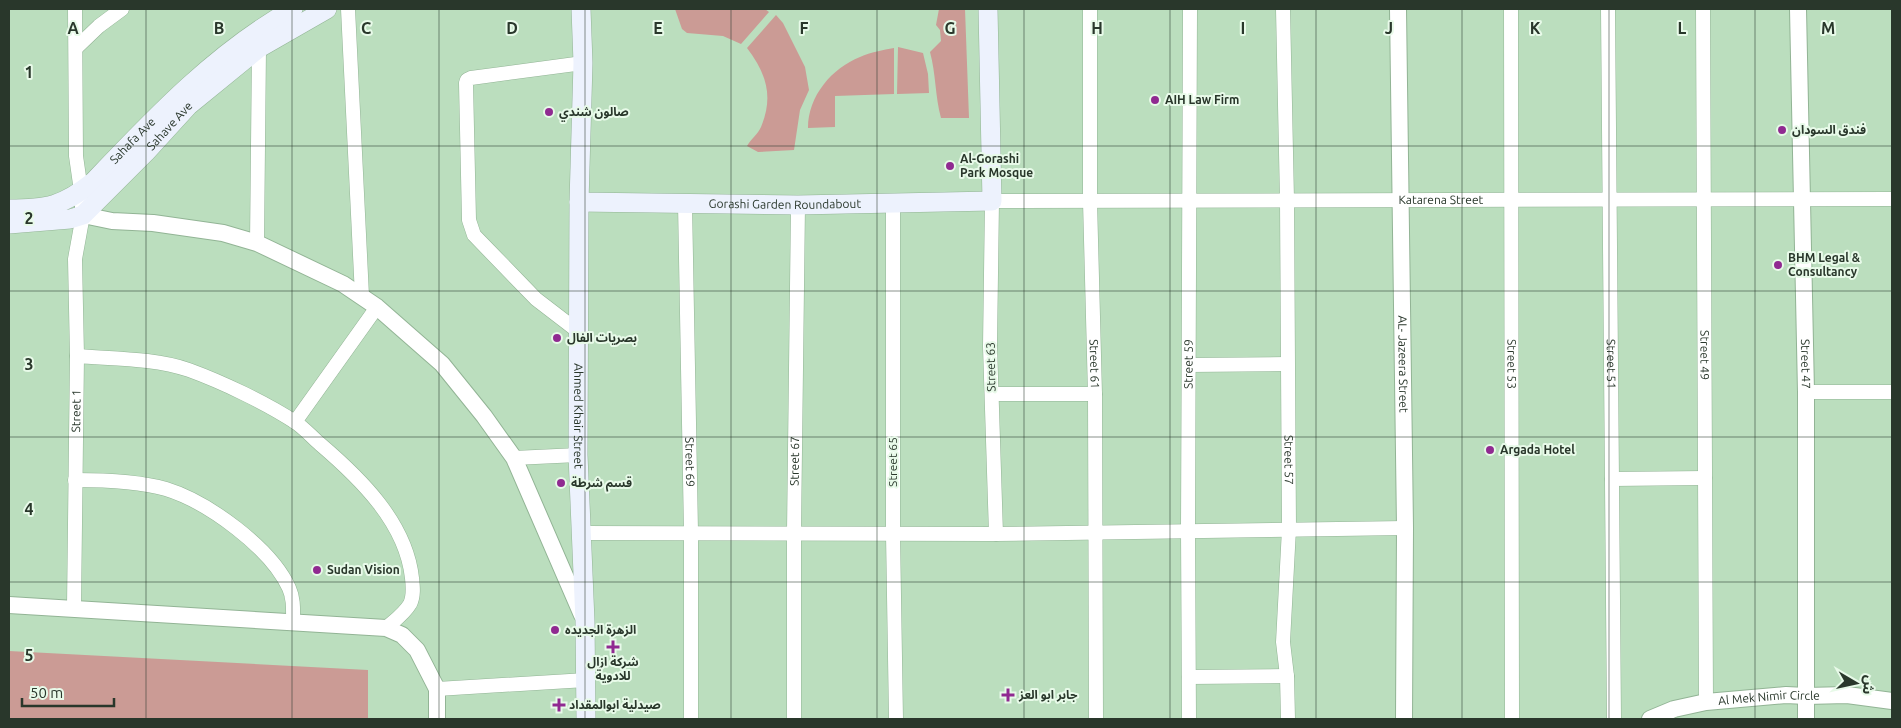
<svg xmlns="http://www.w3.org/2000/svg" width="1901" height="728" font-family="Ubuntu,'Noto Sans Arabic',sans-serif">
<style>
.green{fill:#cb9b95}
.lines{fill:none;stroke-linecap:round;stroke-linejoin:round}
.minor-casing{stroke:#92b495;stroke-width:15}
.tertiary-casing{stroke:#92b495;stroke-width:18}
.secondary-casing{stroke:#92b495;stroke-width:20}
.minor{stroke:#fff;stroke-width:14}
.tertiary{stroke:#fff;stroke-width:16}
.secondary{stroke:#edf2fd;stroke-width:19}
.grid{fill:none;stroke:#29372b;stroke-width:1;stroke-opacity:0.55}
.poi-dot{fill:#902a91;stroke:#e8fae9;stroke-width:2}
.labels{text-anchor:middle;stroke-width:4;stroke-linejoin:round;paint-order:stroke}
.poi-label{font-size:12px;font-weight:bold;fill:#29372b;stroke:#e8fae9;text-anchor:start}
.street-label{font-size:12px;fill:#29372b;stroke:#e8fae9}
.grid-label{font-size:16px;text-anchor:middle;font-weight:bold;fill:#29372b;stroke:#e8fae9;stroke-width:4;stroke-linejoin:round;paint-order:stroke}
</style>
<rect width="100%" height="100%" fill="#bbdebe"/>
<path class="green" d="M675 9H765L769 12 741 44 723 36 687 33 682 29Z
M939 9H965L969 118H941C935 96 936 74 930 52L941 41 940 30 936 25Z
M776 15 783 23 805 67 809 90 800 110 794 150 758 152 747 146C751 139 758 134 761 127 774 96 766 73 747 48Z
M898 47 923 53 928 74 929 93 897 94Z
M894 48V94L835 96V127L808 128C808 96 832 68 860 57 871 52 883 50 894 48Z
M9 651 368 670V719H9Z"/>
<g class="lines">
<g class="minor-casing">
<g id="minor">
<path d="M75 9 76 156 81 191"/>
<path d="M348 9 362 296"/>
<path id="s1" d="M1090 9V201L1095 394 1096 719"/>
<path id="s2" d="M1283 9 1287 200 1289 529 1283 642 1287 676 1288 719"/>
<path id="s3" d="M1511 9 1512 719"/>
<path id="s4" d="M1608 9 1614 719"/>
<path id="s5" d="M1703 9 1706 702"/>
<path d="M76 48 99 26 122 9"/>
<path id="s6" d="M685 203 691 532V719"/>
<path d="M893 204V534L896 719"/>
<path d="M257 243 259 48"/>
<path d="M579 332 536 299 474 235 469 220 466 83 467 80 471 78 583 63"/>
<path d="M77 356C114 359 154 358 189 370 222 382 266 403 295 422 304 428 312 437 320 444 361 479 406 523 412 578 413 587 414 596 410 604 404 614 394 621 386 628"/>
<path d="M1189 365 1287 364"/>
<path d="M1806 392H1892"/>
<path d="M992 394H1095"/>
<path d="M295 422 377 307"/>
<path d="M514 458 578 455"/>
<path d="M1612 479 1705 478"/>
<path d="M75 480C105 480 138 481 166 489 208 502 271 548 289 588 294 599 293 610 293 622"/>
<path d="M582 533 996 534 1405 528"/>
<path id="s7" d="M996 534 990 346 992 201 1892 199"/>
<path id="s8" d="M74 607 77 356 75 259 83 215"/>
<path d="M1189 677 1287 676"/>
<path d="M437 689 586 680"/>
<path id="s9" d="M794 719V532L798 205"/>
<path id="s10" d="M1189 719 1188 530 1190 9"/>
</g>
</g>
<g class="tertiary-casing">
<g id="tertiary">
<path id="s11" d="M1398 9 1405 528 1404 719"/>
<path id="s12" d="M1798 9 1806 392V719"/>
<path d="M83 205V215L112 221 153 223 223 233 257 243 343 284 377 307 442 364 484 416 514 458 582 615"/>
<path d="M9 605 386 628 402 635 417 650 437 689V719"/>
<path id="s13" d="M1650 719 1674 709 1706 702 1786 695 1806 696 1847 695 1892 701"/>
</g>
</g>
<g class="secondary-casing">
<g id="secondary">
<path id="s14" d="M581 9 583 63 579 202 798 205 992 201 988 9"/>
<path id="s15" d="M579 202 578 455 585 621 586 719"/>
<path id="s16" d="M9 209C47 209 63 206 93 182 153 119 216 52 293 9"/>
<path id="s17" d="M9 224 70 219 83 215 146 152 188 106 259 48 327 9"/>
</g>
</g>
<use href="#minor" class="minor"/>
<use href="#tertiary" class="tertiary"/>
<use href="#secondary" class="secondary"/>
</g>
<path class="grid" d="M146 9V719M292 9V719M439 9V719M585 9V719M731 9V719M877 9V719M1024 9V719M1170 9V719M1316 9V719M1462 9V719M1609 9V719M1755 9V719M9 146H1892M9 291H1892M9 437H1892M9 582H1892"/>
<g class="poi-dot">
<circle cx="1155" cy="100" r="5"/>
<circle cx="549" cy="112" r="5"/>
<circle cx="1782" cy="130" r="5"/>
<circle cx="950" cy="166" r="5"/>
<circle cx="1778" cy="265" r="5"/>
<circle cx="557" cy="338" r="5"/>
<circle cx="1490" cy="450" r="5"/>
<circle cx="561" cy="483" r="5"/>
<circle cx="317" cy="570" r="5"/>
<circle cx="555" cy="630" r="5"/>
<path d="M610.5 639.5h5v5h5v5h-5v5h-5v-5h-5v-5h5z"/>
<path d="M1005.5 687.5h5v5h5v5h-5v5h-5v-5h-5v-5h5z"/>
<path d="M556.5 697.5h5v5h5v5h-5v5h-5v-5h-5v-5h5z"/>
</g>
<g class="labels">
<g class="poi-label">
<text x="1165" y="104">AIH Law Firm</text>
<text x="559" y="116">صالون شندي</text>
<text x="1792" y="134">فندق السودان</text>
<text x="960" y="163">Al-Gorashi<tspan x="960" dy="14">Park Mosque</tspan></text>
<text x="1788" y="262">BHM Legal &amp;<tspan x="1788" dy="14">Consultancy</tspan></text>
<text x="567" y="342">بصريات الفال</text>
<text x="1500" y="454">Argada Hotel</text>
<text x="571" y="487">قسم شرطة</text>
<text x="327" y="574">Sudan Vision</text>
<text x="565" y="634">الزهرة الجديده</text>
<text x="613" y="666" text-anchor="middle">شركة ازال<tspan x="613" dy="14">للادوية</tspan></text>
<text x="1019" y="699">جابر ابو العز</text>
<text x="569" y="709">صيدلية ابوالمقداد</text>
</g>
<g class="street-label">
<text dy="4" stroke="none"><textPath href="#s17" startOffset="199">Sahave Ave</textPath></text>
<text dy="4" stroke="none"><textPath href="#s16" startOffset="148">Sahafa Ave</textPath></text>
<text dy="4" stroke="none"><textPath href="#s7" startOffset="782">Katarena Street</textPath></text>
<text dy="4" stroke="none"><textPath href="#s14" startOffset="399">Gorashi Garden Roundabout</textPath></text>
<text dy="4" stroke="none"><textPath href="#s5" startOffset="346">Street 49</textPath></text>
<text dy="4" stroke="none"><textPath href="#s1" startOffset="355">Street 61</textPath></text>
<text dy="4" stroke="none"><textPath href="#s10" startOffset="355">Street 59</textPath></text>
<text dy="4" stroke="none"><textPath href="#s11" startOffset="355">AL- Jazeera Street</textPath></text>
<text dy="4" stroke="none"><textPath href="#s3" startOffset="355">Street 53</textPath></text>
<text dy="4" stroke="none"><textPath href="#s4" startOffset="355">Street 51</textPath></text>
<text dy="4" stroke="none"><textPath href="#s12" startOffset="355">Street 47</textPath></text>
<text transform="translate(991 367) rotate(-91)" y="4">Street 63</text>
<text dy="4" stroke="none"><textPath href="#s8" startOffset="196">Street 1</textPath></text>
<text dy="4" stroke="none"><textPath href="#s15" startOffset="214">Ahmed Khair Street</textPath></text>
<text dy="4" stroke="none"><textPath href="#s2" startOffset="451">Street 57</textPath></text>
<text dy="4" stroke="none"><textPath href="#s6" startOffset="259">Street 69</textPath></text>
<text dy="4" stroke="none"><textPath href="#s9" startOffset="258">Street 67</textPath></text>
<text transform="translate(893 462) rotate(-90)" y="4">Street 65</text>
<text dy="4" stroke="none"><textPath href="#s13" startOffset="122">Al Mek Nimir Circle</textPath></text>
</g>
</g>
<g class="grid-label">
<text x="73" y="34">A</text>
<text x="219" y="34">B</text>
<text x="366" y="34">C</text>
<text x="512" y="34">D</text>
<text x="658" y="34">E</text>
<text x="804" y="34">F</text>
<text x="950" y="34">G</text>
<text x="1097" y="34">H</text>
<text x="1243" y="34">I</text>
<text x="1389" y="34">J</text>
<text x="1535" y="34">K</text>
<text x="1682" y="34">L</text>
<text x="1828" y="34">M</text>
<text x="29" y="78">1</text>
<text x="29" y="224">2</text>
<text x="29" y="370">3</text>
<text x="29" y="515">4</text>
<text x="29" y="661">5</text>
</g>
<rect width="1901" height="728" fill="none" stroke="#29372b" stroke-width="20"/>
<g transform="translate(1856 683) rotate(99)" stroke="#e8fae9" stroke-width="4" paint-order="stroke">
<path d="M0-4L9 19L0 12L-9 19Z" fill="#29372b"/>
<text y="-8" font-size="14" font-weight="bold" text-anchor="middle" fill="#29372b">ش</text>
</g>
<path d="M22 698v8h92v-8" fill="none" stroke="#29372b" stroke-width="2.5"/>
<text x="30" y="698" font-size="15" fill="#29372b" stroke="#e8fae9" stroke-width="4" paint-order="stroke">50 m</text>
</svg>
